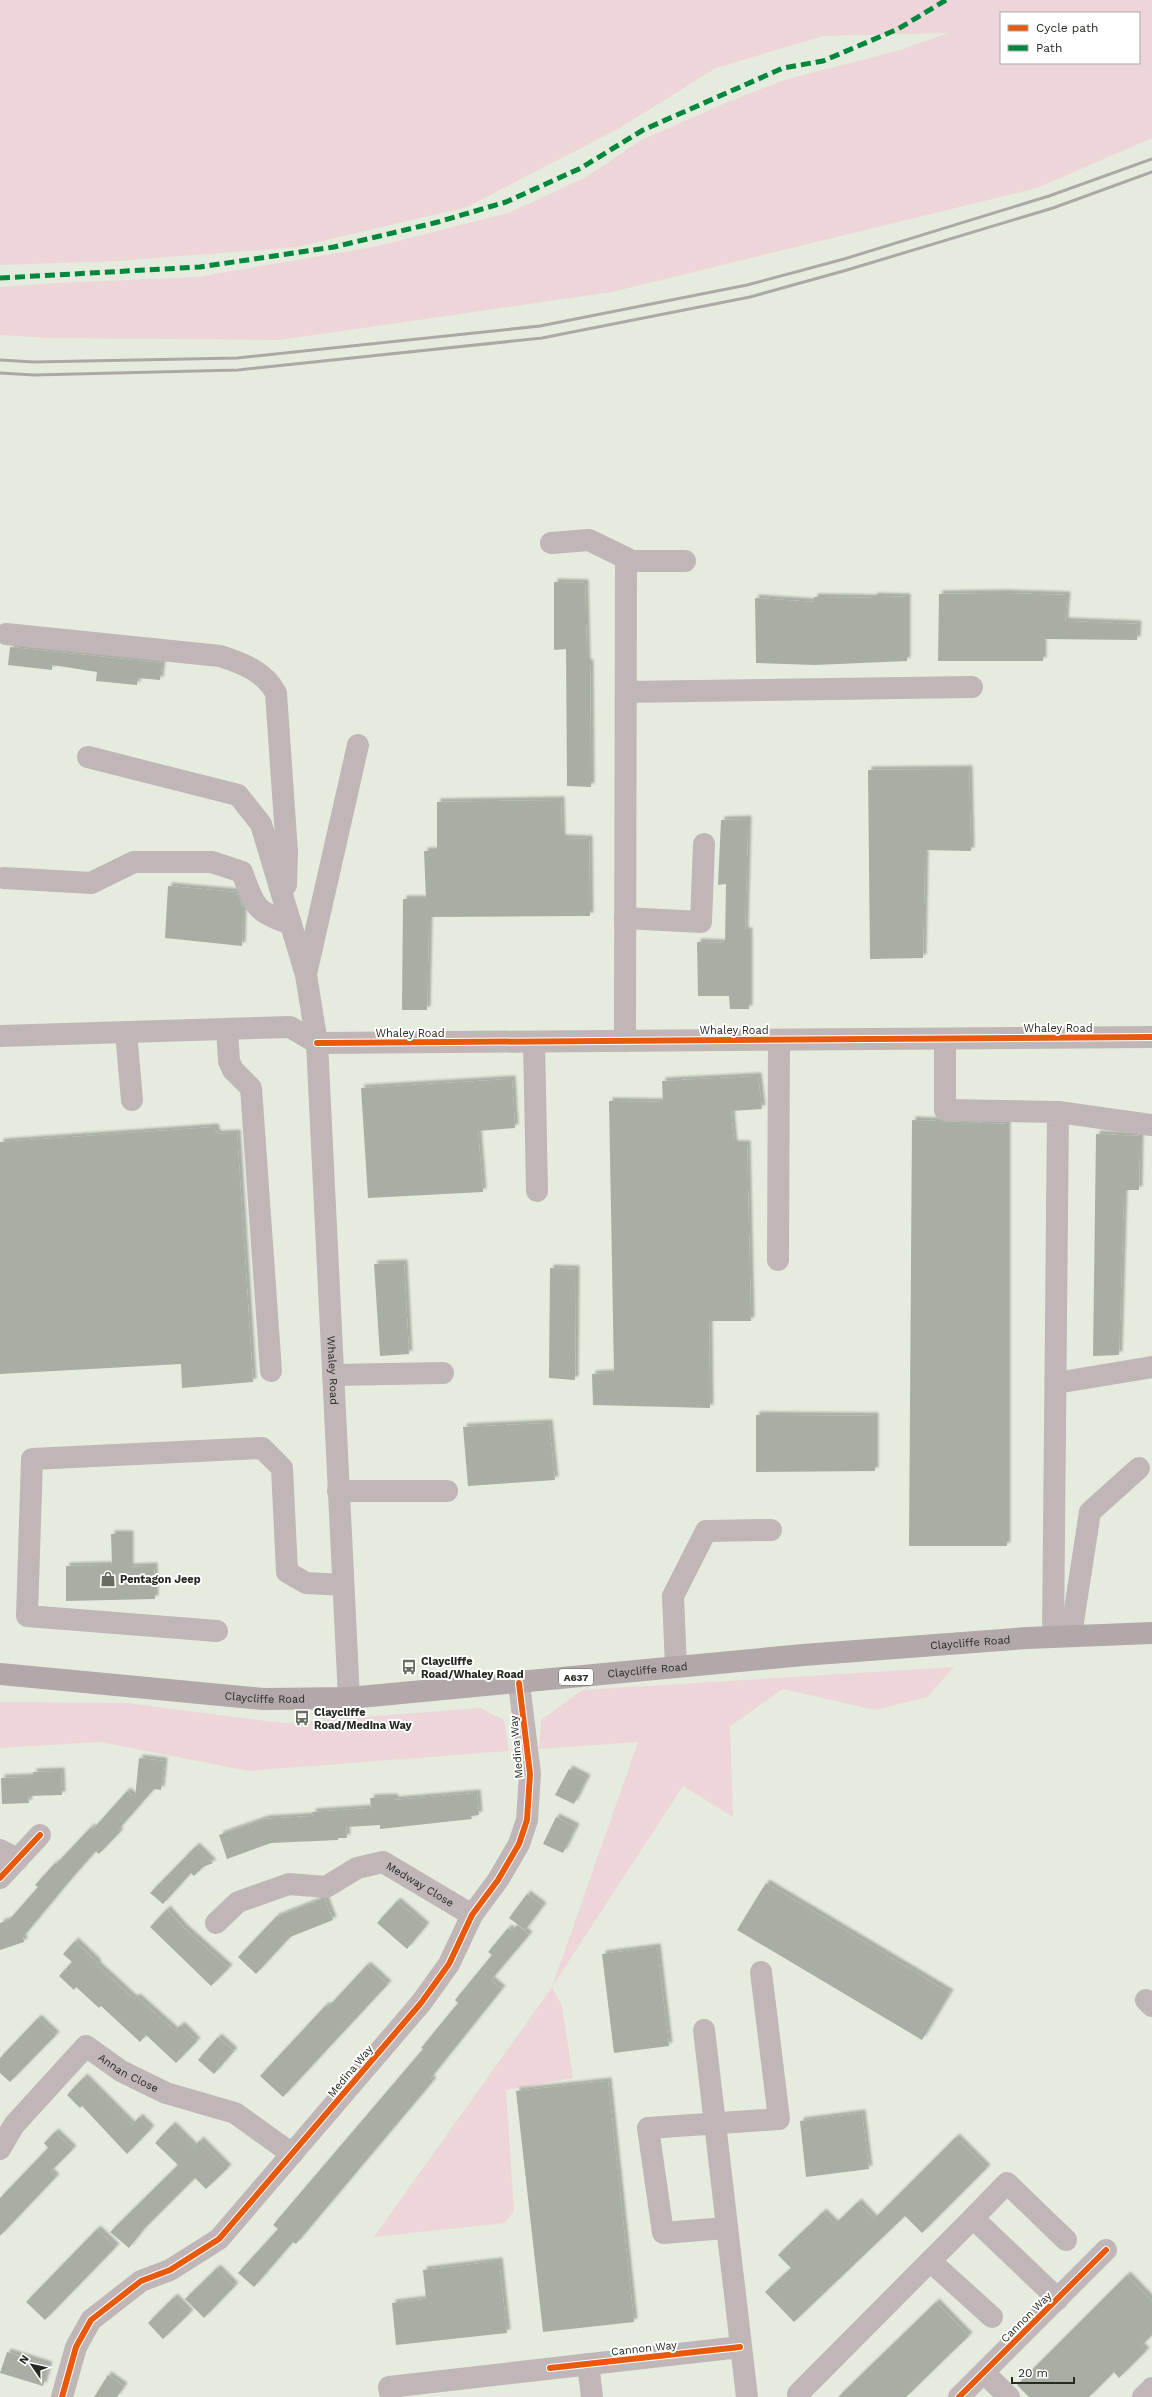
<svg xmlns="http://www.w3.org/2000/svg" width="1152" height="2397" font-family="'Work Sans',sans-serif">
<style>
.green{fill:#edd5d9;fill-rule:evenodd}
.building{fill:#a8aea3;filter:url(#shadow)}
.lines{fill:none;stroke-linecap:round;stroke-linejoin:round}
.minor{stroke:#c0b6b8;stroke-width:22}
.highway{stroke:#b2a8a9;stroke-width:22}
.rail{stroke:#aca8a6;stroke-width:3}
.quiet{stroke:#00873e;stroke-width:5;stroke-dasharray:10 5;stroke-linecap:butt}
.cycleway-casing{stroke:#fff;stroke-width:8}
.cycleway{stroke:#e8590c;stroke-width:6}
.labels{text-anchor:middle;stroke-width:4;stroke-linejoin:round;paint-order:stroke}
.shield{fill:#fff;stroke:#666963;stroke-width:1}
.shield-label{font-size:10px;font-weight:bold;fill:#252920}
.street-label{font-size:11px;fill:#252920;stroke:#fff}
.poi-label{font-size:11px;font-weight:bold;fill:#252920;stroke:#fff;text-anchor:start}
</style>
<defs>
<filter id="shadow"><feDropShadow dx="3.5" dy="-3.5" stdDeviation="1" flood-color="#0004"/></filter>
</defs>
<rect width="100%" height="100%" fill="#e5ecde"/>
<path class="green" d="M0 0H1152V138L1037 188 612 292 280 340 50 338 0 335V287L55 283 197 277 378 246 508 213 586 177 641 140 728 102 784 80 900 50 948 33 823 36 716 68 618 129 467 207 297 247 119 261 0 265ZM1001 13H1139V63H1001Z
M954 1667 927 1697 875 1710 783 1689 730 1726 733 1817 683 1786 552 1987 562 2006 573 2078 506 2090 514 2211 505 2223 374 2237 552 1987 638 1742 539 1749 541 1720 582 1690Z
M0 1702 127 1703 282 1723 480 1708 504 1720 509 1751 249 1771 100 1742 0 1748Z"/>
<path class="building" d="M554 582 585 583 587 663H590L591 787 567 786 566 649 554 650Z
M1004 593 1067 595 1065 621 1138 624 1137 640 1043 639V661H938L939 594Z
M874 596 907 597V661L815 665 756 663 755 598 814 602V597L874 598Z
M10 647 162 663 160 680 138 678 137 685 96 681 97 672 52 665V670L8 665Z
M969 769 971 851 925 850 923 958 870 959 868 770Z
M561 800 562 838 589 839 590 916 429 917 427 1010H402L403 899H426L424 851H437V802Z
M748 819 745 931H749V1009H730L729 996H698L697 942 725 943 726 884 718 885 721 820Z
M168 886 236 892 243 908 242 946 165 938Z
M758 1076 762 1109 731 1111 734 1144H747L751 1321H709L710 1408 593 1405 592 1374 614 1373 609 1101 663 1102 662 1081Z
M512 1079 515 1128 478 1131 483 1192 368 1198 361 1088Z
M912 1120 1007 1124V1546H909Z
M215 1127 217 1134 237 1133 253 1382 182 1388 181 1364 0 1374V1142Z
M1096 1134 1140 1136 1139 1190H1124L1119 1355 1093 1356Z
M404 1263 409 1354 380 1356 374 1264Z
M550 1268 576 1269 575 1380 549 1378Z
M756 1415 875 1416V1471L756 1472Z
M549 1423 555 1480 468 1486 463 1427Z
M111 1534H130V1567L154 1566 155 1599 66 1601V1566L112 1565Z
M139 1758 164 1761 161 1790 154 1789 118 1830 120 1832 99 1854 96 1851 72 1878 23 1937 24 1942 0 1950V1923L9 1920 38 1887 35 1885 55 1863 56 1864 91 1827 93 1829 127 1791 135 1798Z
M569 1769 587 1778 574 1804 555 1795Z
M61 1771 62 1795 28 1796 29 1803 2 1804 1 1778 33 1777V1772Z
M477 1793 479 1815 471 1816 472 1819 380 1829V1825L346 1827 347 1838H338V1840L271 1843 227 1859 219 1835 265 1819 313 1816 312 1812 371 1808 370 1798 394 1797 395 1800Z
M556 1817 576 1827 563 1853 543 1844Z
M196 1846 213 1863 203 1867 194 1876 191 1873 163 1904 150 1893Z
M766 1883 950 1993 922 2040 737 1930Z
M527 1894 543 1906 525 1930 509 1918Z
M322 1899H325L333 1920 290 1937 256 1974 238 1957 276 1917Z
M397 1901 426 1926 407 1949 377 1923Z
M167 1909 184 1928 229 1968 211 1986 150 1927Z
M517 1925 529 1935 491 1980 502 1989 430 2079 433 2081 296 2244 293 2242 254 2287 238 2273 278 2229 273 2225 423 2049 421 2048 458 2003 455 2000 492 1955 488 1952 508 1928 512 1931Z
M75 1941 98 1963 97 1965 134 1999 137 1997 175 2031 181 2025 197 2041 176 2063 146 2035 140 2042 101 2006 99 2008 76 1987 74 1990 59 1976 72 1962 63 1954Z
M657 1947 669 2046 614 2053 602 1954Z
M367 1965 388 1984 283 2097 260 2076 326 2005 328 2007Z
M38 2018 56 2035 10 2082 0 2073V2058Z
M218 2037 234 2051 214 2074 198 2060Z
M84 2077 132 2125 139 2117 151 2129 127 2154 82 2106 80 2108 67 2095Z
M608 2081 634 2322 543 2332 516 2091Z
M862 2113 869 2169 806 2177 800 2121Z
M172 2125 194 2147 200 2140 228 2168 206 2189 195 2178 143 2230 129 2248 110 2232 178 2165 155 2143Z
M55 2132 73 2149 50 2172 56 2177 0 2236V2198L48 2148 44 2143Z
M956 2137 987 2168 922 2233 905 2216 794 2322 765 2292 791 2268 778 2255 823 2212 835 2224 858 2202 874 2219Z
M97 2229 116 2247 45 2320 26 2302Z
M499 2261 507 2333 396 2345 392 2303 426 2299 423 2270Z
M217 2268 235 2286 204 2318 185 2299Z
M1127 2275 1152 2301V2335L1141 2346 1146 2351 1119 2378 1114 2372 1089 2397H1029L1017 2385Z
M174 2297 190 2313 163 2339 148 2323Z
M936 2302 969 2336 947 2357 906 2397H838Z
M7 2352 49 2365 43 2386 0 2373Z
M108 2375 124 2386 117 2397H94Z"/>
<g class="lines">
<g class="minor">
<path d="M551 543 589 540 630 560 626 561"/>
<path d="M6 634 220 656C242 663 264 671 276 693L287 852 286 885"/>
<path d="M626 692 972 687"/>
<path id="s1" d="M88 757 238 795 261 824 306 975 317 1043 349 1698"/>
<path d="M4 878 91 883 134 862H212L242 872C255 907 254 911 291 924"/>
<path d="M625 918 701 922 704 844"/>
<path d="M306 974 358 745"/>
<path d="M227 1029 229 1061 233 1070 251 1088 271 1371"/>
<path d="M126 1032 132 1100"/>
<path d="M0 1036 290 1027 317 1043 1152 1037"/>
<path d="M945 1039V1110L1058 1112 1053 1636"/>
<path d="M625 1041 626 561H685"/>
<path d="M534 1042 537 1191"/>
<path d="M1058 1112 1152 1125"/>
<path d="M778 1260 779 1040"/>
<path d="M333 1375 443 1373"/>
<path d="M1056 1383 1152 1367"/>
<path d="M338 1491H447"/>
<path d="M217 1631 27 1616 32 1459 262 1448 282 1468 287 1572 306 1583 343 1585"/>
<path d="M1071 1635 1090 1512 1139 1468"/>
<path d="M676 1667 673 1596 706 1531 771 1530"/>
<path d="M0 1850 18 1859"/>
<path d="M0 1878 40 1835"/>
<path id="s2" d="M216 1923 238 1902 289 1884 326 1887 357 1868 383 1862 472 1915"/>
<path d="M1146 2000 1152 2006"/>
<path d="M704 2030 747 2397"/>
<path id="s3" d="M0 2149 14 2125 86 2046 121 2071 166 2093 235 2113 292 2154"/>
<path d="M973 2218 1007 2183 1066 2240"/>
<path d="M726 2228 663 2233 648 2128 779 2119 761 1972"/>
<path d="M930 2261 992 2317"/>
<path d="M588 2364 592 2397"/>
<path d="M984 2373 1009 2397"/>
<path d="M798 2394 973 2218 1058 2299"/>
<path d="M62 2397 76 2347 91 2320 141 2281 170 2270 219 2239 421 2003 449 1964 472 1915 498 1880 519 1844 527 1820 530 1774 519 1683"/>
<path d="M391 2397 389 2387 740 2347"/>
<path d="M959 2397 1106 2250"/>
<path d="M1143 2397 1152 2388"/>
</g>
<path class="highway" id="s4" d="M0 1674 263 1699 349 1698 803 1655 1027 1638 1152 1633"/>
<path class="rail" d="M0 360 34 362 237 358 540 326 747 285 844 259 1049 196 1152 159
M0 373 34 375 238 370 542 338 750 297 847 270 1053 208 1152 172"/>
<path class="quiet" d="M0 278 200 267 334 247 438 222 506 202 581 168 643 130 783 68 823 61 898 29 946 0"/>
<g class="cycleway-casing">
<path id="cycleway" d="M317 1043 1152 1037
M0 1878 40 1835
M550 2368 740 2347
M62 2397 76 2347 91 2320 141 2281 170 2270 219 2239 421 2003 449 1964 472 1915 498 1880 519 1844 527 1820 530 1774 519 1683
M959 2397 1106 2250"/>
</g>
<use href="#cycleway" class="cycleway"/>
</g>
<defs>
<g id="shop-bare" transform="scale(1.2)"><path d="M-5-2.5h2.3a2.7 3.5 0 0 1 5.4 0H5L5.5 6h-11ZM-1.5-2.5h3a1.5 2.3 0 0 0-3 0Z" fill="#686d62" stroke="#fff" stroke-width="2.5" paint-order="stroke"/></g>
<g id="bus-bare" transform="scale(1.2)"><path d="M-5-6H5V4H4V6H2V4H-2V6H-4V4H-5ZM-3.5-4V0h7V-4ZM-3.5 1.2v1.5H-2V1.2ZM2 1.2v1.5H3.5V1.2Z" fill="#686d62" stroke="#fff" stroke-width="2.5" paint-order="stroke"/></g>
</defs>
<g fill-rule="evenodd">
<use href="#shop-bare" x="108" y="1579"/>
<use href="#bus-bare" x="409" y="1667"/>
<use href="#bus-bare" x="302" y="1718"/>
</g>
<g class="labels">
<rect class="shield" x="559" y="1669" width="34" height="16" rx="3"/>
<g class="shield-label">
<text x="576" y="1681">A637</text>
</g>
<g class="street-label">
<text x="1058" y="1032">Whaley Road</text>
<text x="734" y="1034">Whaley Road</text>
<text x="410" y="1037">Whaley Road</text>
<text dy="4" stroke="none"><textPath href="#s1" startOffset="746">Whaley Road</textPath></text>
<text dy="4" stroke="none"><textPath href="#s4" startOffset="974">Claycliffe Road</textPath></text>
<text dy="4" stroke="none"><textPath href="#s4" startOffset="650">Claycliffe Road</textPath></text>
<text dy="4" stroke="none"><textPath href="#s4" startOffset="266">Claycliffe Road</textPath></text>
<text transform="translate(516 1747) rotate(-95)" y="4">Medina Way</text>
<text dy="4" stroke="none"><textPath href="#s2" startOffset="228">Medway Close</textPath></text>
<text transform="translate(350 2071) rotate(-50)" y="4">Medina Way</text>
<text dy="4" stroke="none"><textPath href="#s3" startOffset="185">Annan Close</textPath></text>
<text transform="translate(1026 2317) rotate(-45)" y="4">Cannon Way</text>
<text transform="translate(644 2348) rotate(-6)" y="4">Cannon Way</text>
</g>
<g class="poi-label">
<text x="120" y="1583">Pentagon Jeep</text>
<text x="421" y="1665">Claycliffe<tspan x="421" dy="13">Road/Whaley Road</tspan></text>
<text x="314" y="1716">Claycliffe<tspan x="314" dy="13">Road/Medina Way</tspan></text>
</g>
</g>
<rect x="1000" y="12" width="140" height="52" fill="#ffffff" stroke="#a8a9a6"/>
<rect x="1008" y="25" width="20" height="6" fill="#e8590c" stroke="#a8a9a6"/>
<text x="1036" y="32" font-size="12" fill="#252920">Cycle path</text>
<rect x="1008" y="45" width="20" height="6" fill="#00873e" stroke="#a8a9a6"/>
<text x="1036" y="52" font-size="12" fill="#252920">Path</text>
<g transform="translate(32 2365) rotate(304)" stroke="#ffffff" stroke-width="3" paint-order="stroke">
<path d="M0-3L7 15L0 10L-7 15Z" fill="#252920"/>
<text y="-6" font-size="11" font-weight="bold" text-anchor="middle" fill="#252920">N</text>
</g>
<path d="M1012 2377v6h62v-6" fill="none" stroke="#252920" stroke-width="2"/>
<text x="1018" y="2377" font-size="12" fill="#252920" stroke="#ffffff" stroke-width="3" paint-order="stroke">20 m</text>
</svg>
